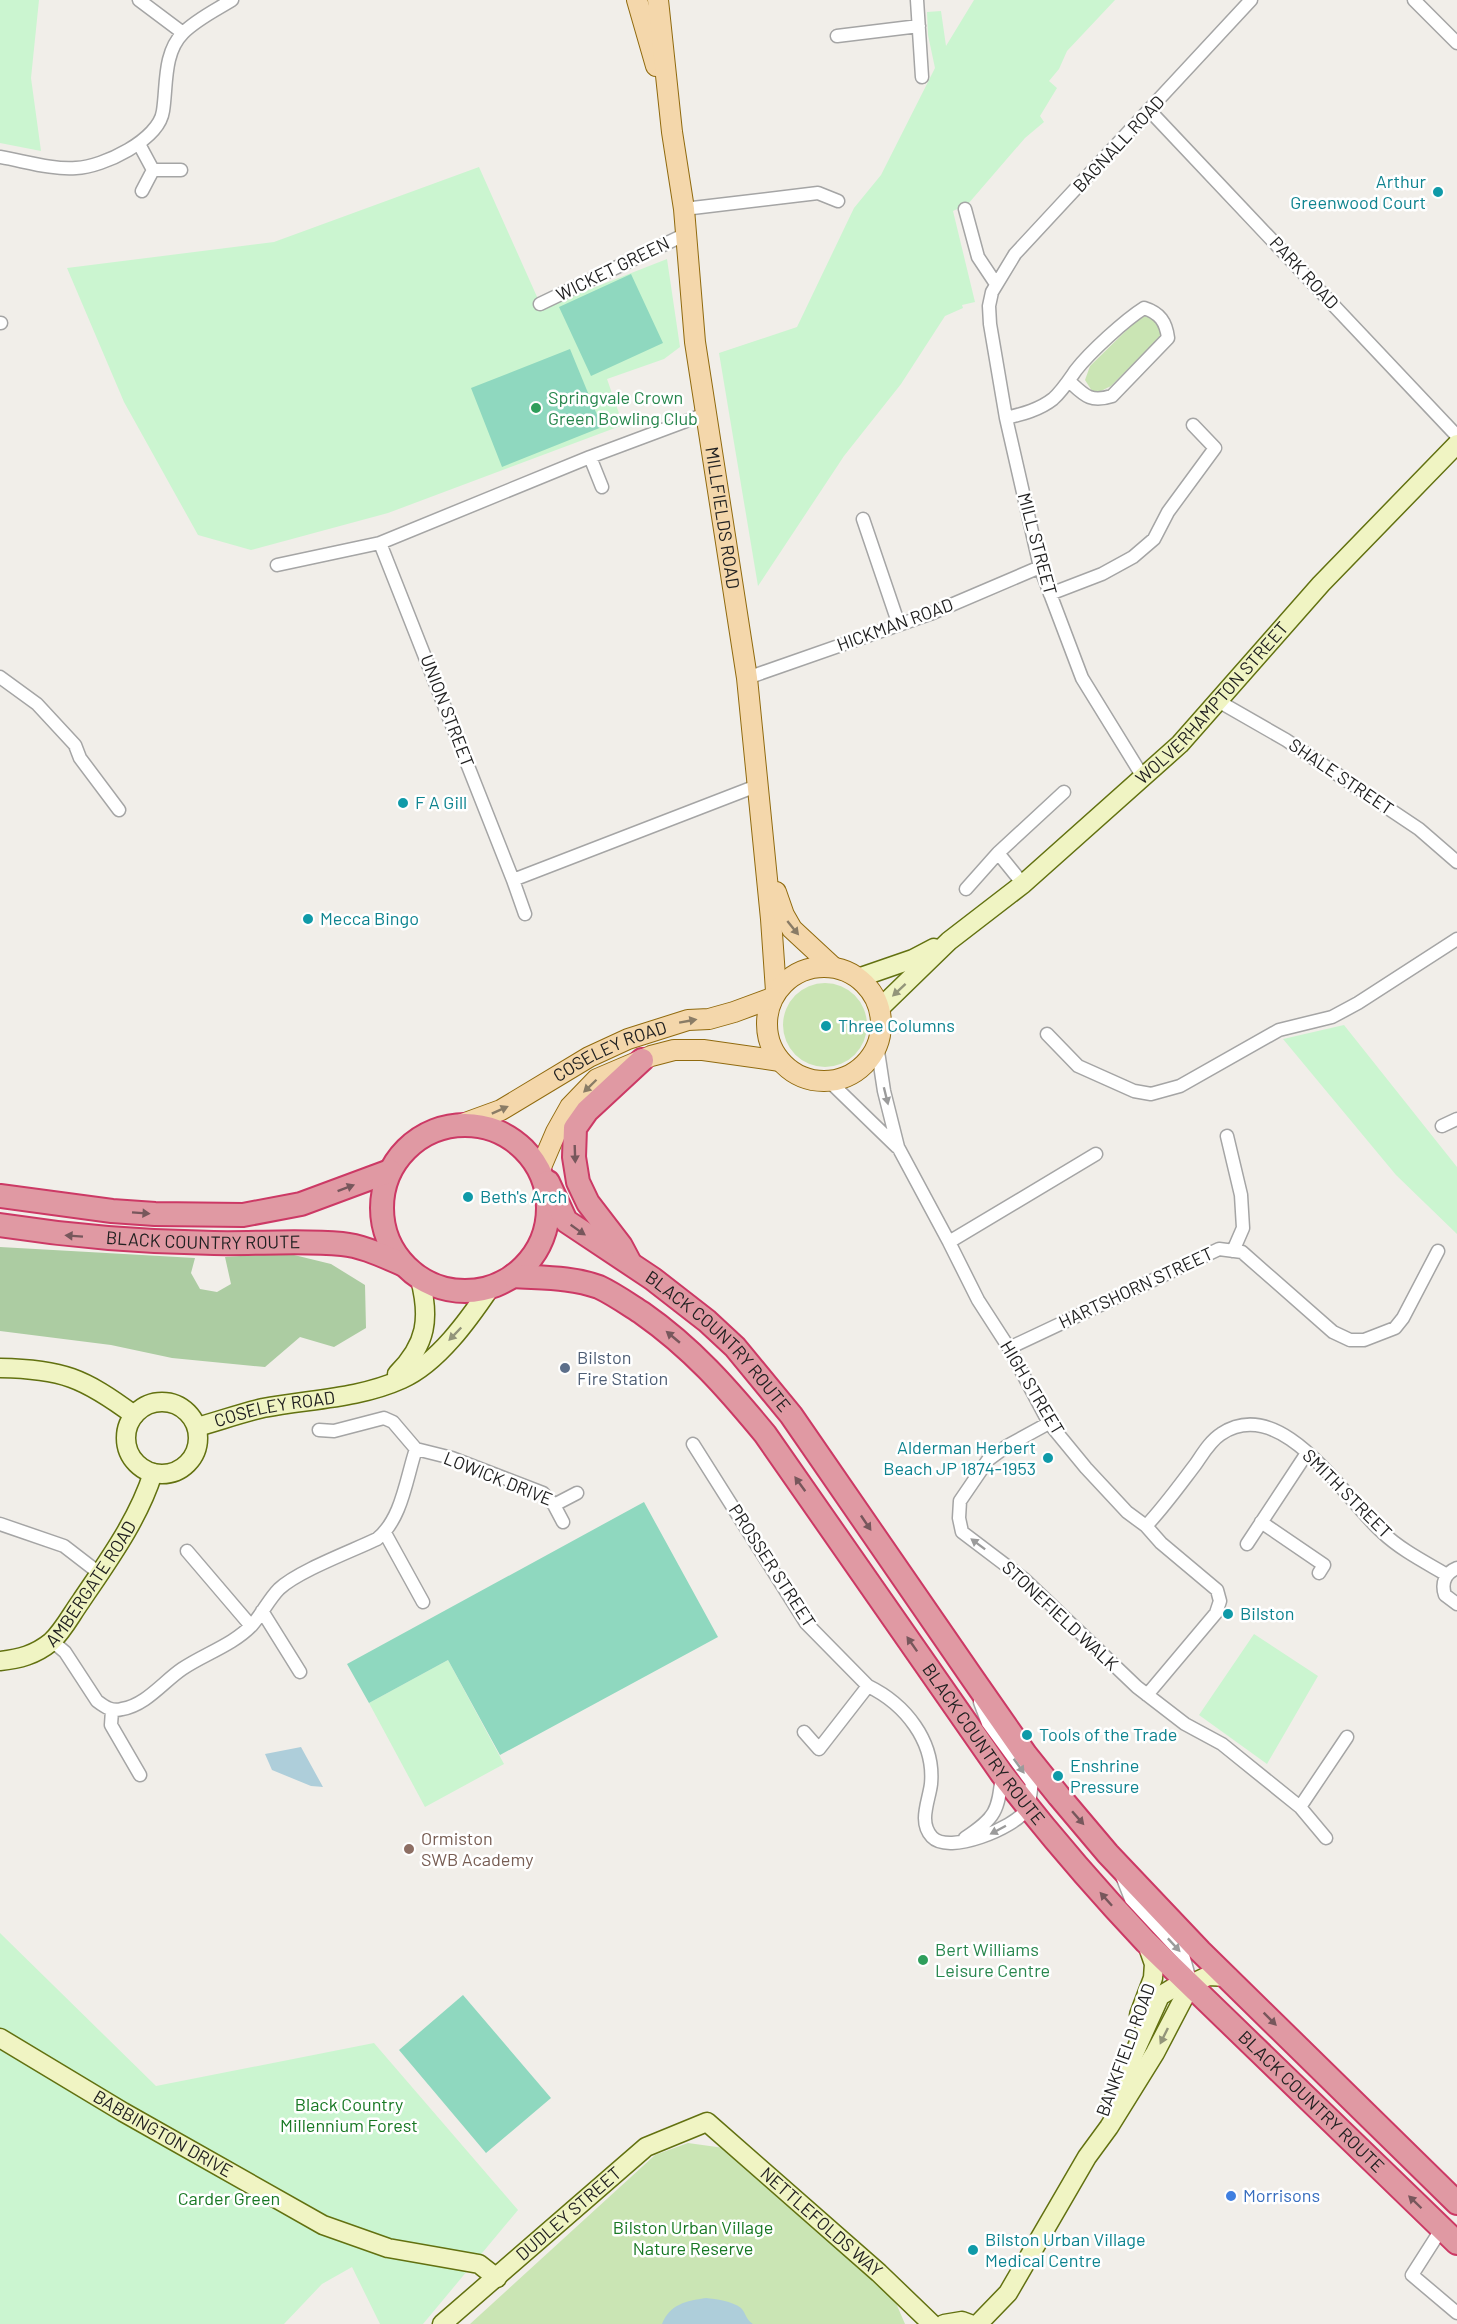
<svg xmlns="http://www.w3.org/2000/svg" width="1457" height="2324" font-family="Barlow,sans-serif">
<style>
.grass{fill:#cae5b4}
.forest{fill:#accca2}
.park{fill:#cbf5d0}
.pitch{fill:#8fd8bf}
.water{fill:#aeceda}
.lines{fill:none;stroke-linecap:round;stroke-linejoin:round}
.street-casing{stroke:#a5a5a5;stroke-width:15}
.secondary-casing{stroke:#627110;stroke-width:21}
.primary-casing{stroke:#906a0e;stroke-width:22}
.highway-casing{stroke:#cc3965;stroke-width:26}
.street{stroke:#fff;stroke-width:12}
.secondary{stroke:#f0f4c3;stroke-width:18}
.primary{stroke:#f4d7ab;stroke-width:20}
.highway{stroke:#e099a3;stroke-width:22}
.oneway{fill:#8a7c66}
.oneway2{fill:#93957a}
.oneway3{fill:#9b9b9b}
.oneway4{fill:#77575c}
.culture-dot{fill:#0f9aa8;stroke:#fff;stroke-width:2}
.leisure-dot{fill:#2e9e5b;stroke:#fff;stroke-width:2}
.service-dot{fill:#5c6f8a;stroke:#fff;stroke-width:2}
.education-dot{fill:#8d6e63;stroke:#fff;stroke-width:2}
.shop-dot{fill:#3f7fe0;stroke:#fff;stroke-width:2}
.labels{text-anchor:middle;stroke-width:5;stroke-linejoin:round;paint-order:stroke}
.street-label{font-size:18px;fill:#212121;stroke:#fff}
.culture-label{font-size:18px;fill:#0d838f;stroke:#fff;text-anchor:start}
.leisure-label{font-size:18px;fill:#27864d;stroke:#fff;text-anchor:start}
.service-label{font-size:18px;fill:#4e5e75;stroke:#fff;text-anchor:start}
.education-label{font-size:18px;fill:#785e54;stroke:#fff;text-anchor:start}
.park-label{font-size:18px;fill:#177823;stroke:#fff}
.shop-label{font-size:18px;fill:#366cbe;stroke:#fff;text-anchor:start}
</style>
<rect width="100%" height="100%" fill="#f1eee9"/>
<path class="grass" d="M1152 315 1162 330 1161 336 1111 386 1101 391H1092L1085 380 1090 366 1139 318Z
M783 1025a42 42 0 1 1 84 0a42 42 0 1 1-84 0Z
M688 2143 724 2148 893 2296 905 2324H470L655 2155Z"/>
<path class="forest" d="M0 1247 195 1258 191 1273 200 1289 217 1292 231 1284 225 1257 286 1253 331 1264 365 1285 366 1328 334 1347 300 1337 265 1367 172 1358 111 1345 0 1331Z"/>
<path class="park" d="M0 0H39L31 78 41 151 0 143Z
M974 0H1115L1067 51 1059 69 1049 81 1057 88 1040 116 1044 122 1025 138 968 204 953 211 975 302 962 305 963 308 945 316 901 384 844 456 758 586 719 353 797 327 854 208 881 175 935 68 928 35 927 12 941 11 946 46Z
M479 167 542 308 667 259 680 347 664 359 607 379 623 425 388 513 251 550 198 535 124 402 67 268 274 242Z
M1344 1025 1457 1167V1234L1396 1175 1283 1039Z
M1254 1634 1318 1676 1267 1764 1199 1715Z
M448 1660 504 1764 425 1807 369 1703Z
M0 1933 156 2086 374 2043 518 2210 423 2324H380L352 2267 322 2284 284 2324H0Z"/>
<path class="pitch" d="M631 274 663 343 591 376 559 307Z
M570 349 602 427 502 467 471 388Z
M644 1502 718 1637 500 1755 448 1660 369 1703 347 1664Z
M463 1995 551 2098 486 2153 399 2050Z"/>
<path class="water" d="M301 1747 323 1787H324L311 1786 272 1770 265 1754Z
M706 2298C716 2299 732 2301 741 2308 746 2313 746 2320 753 2324H662C670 2304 686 2301 706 2298Z"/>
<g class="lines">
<g class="street-casing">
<path id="street" d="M139 0 183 33
M917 0 922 77
M1414 0 1457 43
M837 36 919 26
M1150 111 1457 436
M139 144 153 170H181
M0 157C24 161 53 170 76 168 103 167 159 140 163 111 167 86 163 53 183 33 197 19 216 10 232 0
M142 191 153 170
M684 209 818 193 838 201
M965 209 978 257 996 284
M540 304 686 234
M0 323H1
M1006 418C1022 414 1039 410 1053 399 1062 391 1069 380 1076 370 1090 352 1125 320 1144 308 1160 313 1166 322 1168 338L1112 396C1090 403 1084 395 1069 381
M590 457 602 487
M863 519 899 625
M277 565 380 543
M1050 594 1102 574 1133 557 1154 539 1168 512 1215 448 1193 425
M0 677 37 704 75 745 80 758 119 810
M747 678 930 614 1040 567
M1218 701 1286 740 1419 829 1457 862
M1143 777 1082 678 1040 567 1006 418 990 324 989 306 992 292 1015 254 1251 0
M513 880 759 785
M1023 884 998 853 1064 792
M966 889 998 853
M525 914 513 880 380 543 590 457 705 414
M1047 1034 1078 1066 1134 1091 1151 1094 1180 1086 1279 1030 1332 1017 1358 1003 1457 939
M877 1045 884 1091 898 1147 949 1242 978 1300 1009 1348 1049 1423 1086 1468 1127 1512 1146 1526 1161 1543 1217 1590 1220 1601 1216 1613 1147 1695
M829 1081 897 1147
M1442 1126 1457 1119
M1227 1136 1241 1195 1243 1228 1233 1251
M949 1242 1096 1154
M1009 1348 1219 1249 1242 1252 1333 1332 1350 1340H1364L1395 1328 1403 1318 1438 1251
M1049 1423 1007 1446 988 1460 960 1501 959 1518 962 1532 1024 1579 1137 1687 1185 1724 1222 1744 1300 1807 1347 1737
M319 1430 334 1431 384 1418 393 1422 416 1449
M693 1444 806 1623 868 1686C905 1704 935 1741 931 1784 929 1801 918 1822 932 1837 949 1855 1014 1828 1026 1810 1031 1803 1030 1791 1032 1783L988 1723 980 1702
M554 1505 563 1522
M1261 1522 1324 1565 1319 1573
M0 1524 64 1546 99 1573
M1146 1526C1164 1507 1179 1486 1195 1465 1202 1455 1210 1441 1221 1434 1282 1393 1344 1498 1382 1532 1401 1550 1425 1562 1447 1575
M385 1533 423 1602
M1247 1544 1307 1453
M187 1551 251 1626
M1457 1568C1445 1573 1441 1583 1445 1595L1457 1604
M262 1611 300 1672
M52 1641 65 1652 97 1701C105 1707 112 1712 122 1709 146 1705 163 1682 182 1669 204 1654 233 1645 252 1625 262 1614 269 1599 279 1589 298 1571 352 1551 377 1539 402 1519 406 1479 416 1449L452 1458 543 1493 554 1505 577 1493
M112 1710 111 1725 140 1775
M804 1732 819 1749 868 1686
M1300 1807 1326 1838
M965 1838C996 1817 998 1812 1002 1774
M1122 1876 1131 1899 1183 1955 1190 1980
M1442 2228 1412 2275 1457 2313"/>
</g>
<g class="secondary-casing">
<g id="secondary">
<path d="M858 978 913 959 934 948"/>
<path id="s1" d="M879 1009 949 941 1023 884 1180 744 1321 584 1457 444"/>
<path d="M0 1368C62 1369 84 1378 134 1415"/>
<path d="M397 1374C427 1344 430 1318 420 1279"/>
<circle cx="162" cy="1438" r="36"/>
<path id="s2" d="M197 1427C219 1421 241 1413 263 1408 309 1399 358 1399 402 1379 438 1363 469 1319 490 1288"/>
<path id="s3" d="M0 1661C19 1659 35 1655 51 1642 63 1631 71 1615 81 1601 108 1561 138 1520 153 1473"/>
<path d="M1139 2015 1153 1978 1154 1964 1147 1944"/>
<path id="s4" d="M0 2038 123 2112 323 2225 388 2248 479 2264 497 2278"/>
<path d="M1109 2109 1160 1996 1178 1985 1191 1984 1208 1976 1229 1977"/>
<path id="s5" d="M442 2324 646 2147 707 2122 879 2273 932 2324"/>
<path d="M944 2324 962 2321 970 2324"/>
<path d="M978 2324 1008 2293 1087 2157 1109 2127 1155 2053 1191 1984"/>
</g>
</g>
<g class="primary-casing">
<g id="primary">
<path d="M637 0 656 66"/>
<path id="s6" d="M658 0 672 132 684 209 695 342 747 678 771 919 776 991"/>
<path d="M776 892 784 915 792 929 833 967"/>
<circle cx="824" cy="1024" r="57"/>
<path id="s7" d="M457 1126 501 1110 589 1057 628 1039 688 1020 709 1019 734 1012 772 998"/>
<path d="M541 1167 556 1132 570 1107 597 1079 651 1056 674 1050H703L780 1061"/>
</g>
</g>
<g class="highway-casing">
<g id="highway">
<circle cx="465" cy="1208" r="83"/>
<path id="s8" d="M548 1182 566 1221 653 1279 707 1321 735 1347 791 1415 973 1679 1026 1755 1059 1796 1108 1854 1200 1951 1457 2203"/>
<path d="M0 1196 112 1211 155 1214 243 1215 301 1204 390 1171"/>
<path id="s9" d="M0 1225C71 1236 142 1242 214 1243 256 1244 301 1240 342 1244 363 1246 383 1256 402 1264"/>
<path d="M629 1261 621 1246 588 1203 578 1182 574 1157 575 1128 587 1111 642 1060"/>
<path id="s10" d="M513 1276C541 1278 572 1277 599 1287 614 1294 628 1304 642 1313 692 1348 727 1388 765 1434L1002 1774C1047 1832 1095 1888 1146 1942L1457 2243"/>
</g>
</g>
<use href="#street" class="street"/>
<use href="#secondary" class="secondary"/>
<use href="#primary" class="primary"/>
<use href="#highway" class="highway"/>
</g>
<defs><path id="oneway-solid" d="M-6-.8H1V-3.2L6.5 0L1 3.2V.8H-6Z" transform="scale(1.5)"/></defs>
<g class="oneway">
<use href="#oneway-solid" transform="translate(793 928) rotate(51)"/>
<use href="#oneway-solid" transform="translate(688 1021) rotate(-10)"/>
<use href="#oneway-solid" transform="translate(590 1086) rotate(136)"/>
<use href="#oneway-solid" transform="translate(500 1110) rotate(-24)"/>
</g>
<g class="oneway2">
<use href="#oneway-solid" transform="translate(899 990) rotate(137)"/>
<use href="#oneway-solid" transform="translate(455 1334) rotate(134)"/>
<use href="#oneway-solid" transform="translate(1164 2036) rotate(116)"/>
</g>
<g class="oneway3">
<use href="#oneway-solid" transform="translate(886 1096) rotate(76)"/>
<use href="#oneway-solid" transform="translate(978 1544) rotate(-143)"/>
<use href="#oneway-solid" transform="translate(1019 1766) rotate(54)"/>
<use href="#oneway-solid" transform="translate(998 1830) rotate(152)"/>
<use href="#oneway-solid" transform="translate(1174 1945) rotate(47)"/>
</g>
<g class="oneway4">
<use href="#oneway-solid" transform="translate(575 1154) rotate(88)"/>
<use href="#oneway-solid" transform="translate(346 1188) rotate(-21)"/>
<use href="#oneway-solid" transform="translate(141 1213) rotate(4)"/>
<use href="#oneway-solid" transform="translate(578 1230) rotate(35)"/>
<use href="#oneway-solid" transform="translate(74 1236) rotate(-176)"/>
<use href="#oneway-solid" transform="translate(673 1337) rotate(-140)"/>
<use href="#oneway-solid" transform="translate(800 1484) rotate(-126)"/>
<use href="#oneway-solid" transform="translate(866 1523) rotate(56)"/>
<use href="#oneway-solid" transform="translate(912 1644) rotate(-125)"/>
<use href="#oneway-solid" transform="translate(1078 1818) rotate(49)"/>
<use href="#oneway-solid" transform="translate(1106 1899) rotate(-132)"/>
<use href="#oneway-solid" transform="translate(1270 2019) rotate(45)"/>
<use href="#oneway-solid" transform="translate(1415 2202) rotate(-136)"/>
</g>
<g class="culture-dot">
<circle cx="1438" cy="192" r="6"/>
<circle cx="403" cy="803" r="6"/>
<circle cx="308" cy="919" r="6"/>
<circle cx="826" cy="1026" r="6"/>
<circle cx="468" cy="1197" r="6"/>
<circle cx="1048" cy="1458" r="6"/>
<circle cx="1228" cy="1614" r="6"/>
<circle cx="1027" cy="1735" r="6"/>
<circle cx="1058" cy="1776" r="6"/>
<circle cx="973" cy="2250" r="6"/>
</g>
<g class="leisure-dot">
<circle cx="536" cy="408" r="6"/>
<circle cx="923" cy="1960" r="6"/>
</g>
<circle class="service-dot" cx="565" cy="1368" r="6"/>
<circle class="education-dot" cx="409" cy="1849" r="6"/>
<circle class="shop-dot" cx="1231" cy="2196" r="6"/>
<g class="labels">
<g class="street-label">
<text transform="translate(1119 144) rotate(-47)" y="6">BAGNALL ROAD</text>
<text transform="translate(613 269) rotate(-26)" y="6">WICKET GREEN</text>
<text transform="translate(1304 273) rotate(47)" y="6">PARK ROAD</text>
<text dy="6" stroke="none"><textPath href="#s6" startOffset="522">MILLFIELDS ROAD</textPath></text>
<text transform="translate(1037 544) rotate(75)" y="6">MILL STREET</text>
<text transform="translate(895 625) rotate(-20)" y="6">HICKMAN ROAD</text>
<text dy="6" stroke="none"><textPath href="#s1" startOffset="453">WOLVERHAMPTON STREET</textPath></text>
<text transform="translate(447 711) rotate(69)" y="6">UNION STREET</text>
<text transform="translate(1341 777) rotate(34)" y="6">SHALE STREET</text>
<text dy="6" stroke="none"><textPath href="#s7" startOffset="171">COSELEY ROAD</textPath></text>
<text dy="6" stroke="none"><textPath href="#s9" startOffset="204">BLACK COUNTRY ROUTE</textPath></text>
<text transform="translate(1136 1288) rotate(-25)" y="6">HARTSHORN STREET</text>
<text dy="6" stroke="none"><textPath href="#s8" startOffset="238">BLACK COUNTRY ROUTE</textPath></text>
<text transform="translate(1032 1388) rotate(59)" y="6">HIGH STREET</text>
<text dy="6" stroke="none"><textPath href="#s2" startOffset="80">COSELEY ROAD</textPath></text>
<text transform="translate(498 1479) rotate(22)" y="6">LOWICK DRIVE</text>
<text transform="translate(1347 1494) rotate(45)" y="6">SMITH STREET</text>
<text transform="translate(772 1566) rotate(57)" y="6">PROSSER STREET</text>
<text dy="6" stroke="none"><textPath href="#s3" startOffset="126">AMBERGATE ROAD</textPath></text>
<text transform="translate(1060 1616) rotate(43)" y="6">STONEFIELD WALK</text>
<text dy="6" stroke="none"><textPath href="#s10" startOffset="690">BLACK COUNTRY ROUTE</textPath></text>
<text transform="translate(1126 2050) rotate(-70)" y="6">BANKFIELD ROAD</text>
<text dy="6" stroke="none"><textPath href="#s10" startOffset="1176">BLACK COUNTRY ROUTE</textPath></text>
<text dy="6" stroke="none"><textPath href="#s4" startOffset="189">BABBINGTON DRIVE</textPath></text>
<text dy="6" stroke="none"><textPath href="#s5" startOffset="168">DUDLEY STREET</textPath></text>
<text dy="6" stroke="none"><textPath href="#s5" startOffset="488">NETTLEFOLDS WAY</textPath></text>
</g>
<g class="culture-label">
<text x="1426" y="188" text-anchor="end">Arthur<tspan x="1426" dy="21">Greenwood Court</tspan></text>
<text x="415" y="809">F A Gill</text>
<text x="320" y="925">Mecca Bingo</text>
<text x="838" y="1032">Three Columns</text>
<text x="480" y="1203">Beth's Arch</text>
<text x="1036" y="1454" text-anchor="end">Alderman Herbert<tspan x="1036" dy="21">Beach JP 1874-1953</tspan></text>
<text x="1240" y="1620">Bilston</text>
<text x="1039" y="1741">Tools of the Trade</text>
<text x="1070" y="1772">Enshrine<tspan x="1070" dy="21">Pressure</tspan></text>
<text x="985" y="2246">Bilston Urban Village<tspan x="985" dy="21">Medical Centre</tspan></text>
</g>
<g class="leisure-label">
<text x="548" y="404">Springvale Crown<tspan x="548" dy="21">Green Bowling Club</tspan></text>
<text x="935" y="1956">Bert Williams<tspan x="935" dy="21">Leisure Centre</tspan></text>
</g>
<g class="service-label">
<text x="577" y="1364">Bilston<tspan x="577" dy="21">Fire Station</tspan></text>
</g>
<g class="education-label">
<text x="421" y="1845">Ormiston<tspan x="421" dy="21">SWB Academy</tspan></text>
</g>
<g class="park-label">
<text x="349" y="2111">Black Country<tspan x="349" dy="21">Millennium Forest</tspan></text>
<text x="229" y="2205">Carder Green</text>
<text x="693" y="2234">Bilston Urban Village<tspan x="693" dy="21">Nature Reserve</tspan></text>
</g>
<g class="shop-label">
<text x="1243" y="2202">Morrisons</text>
</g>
</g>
</svg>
